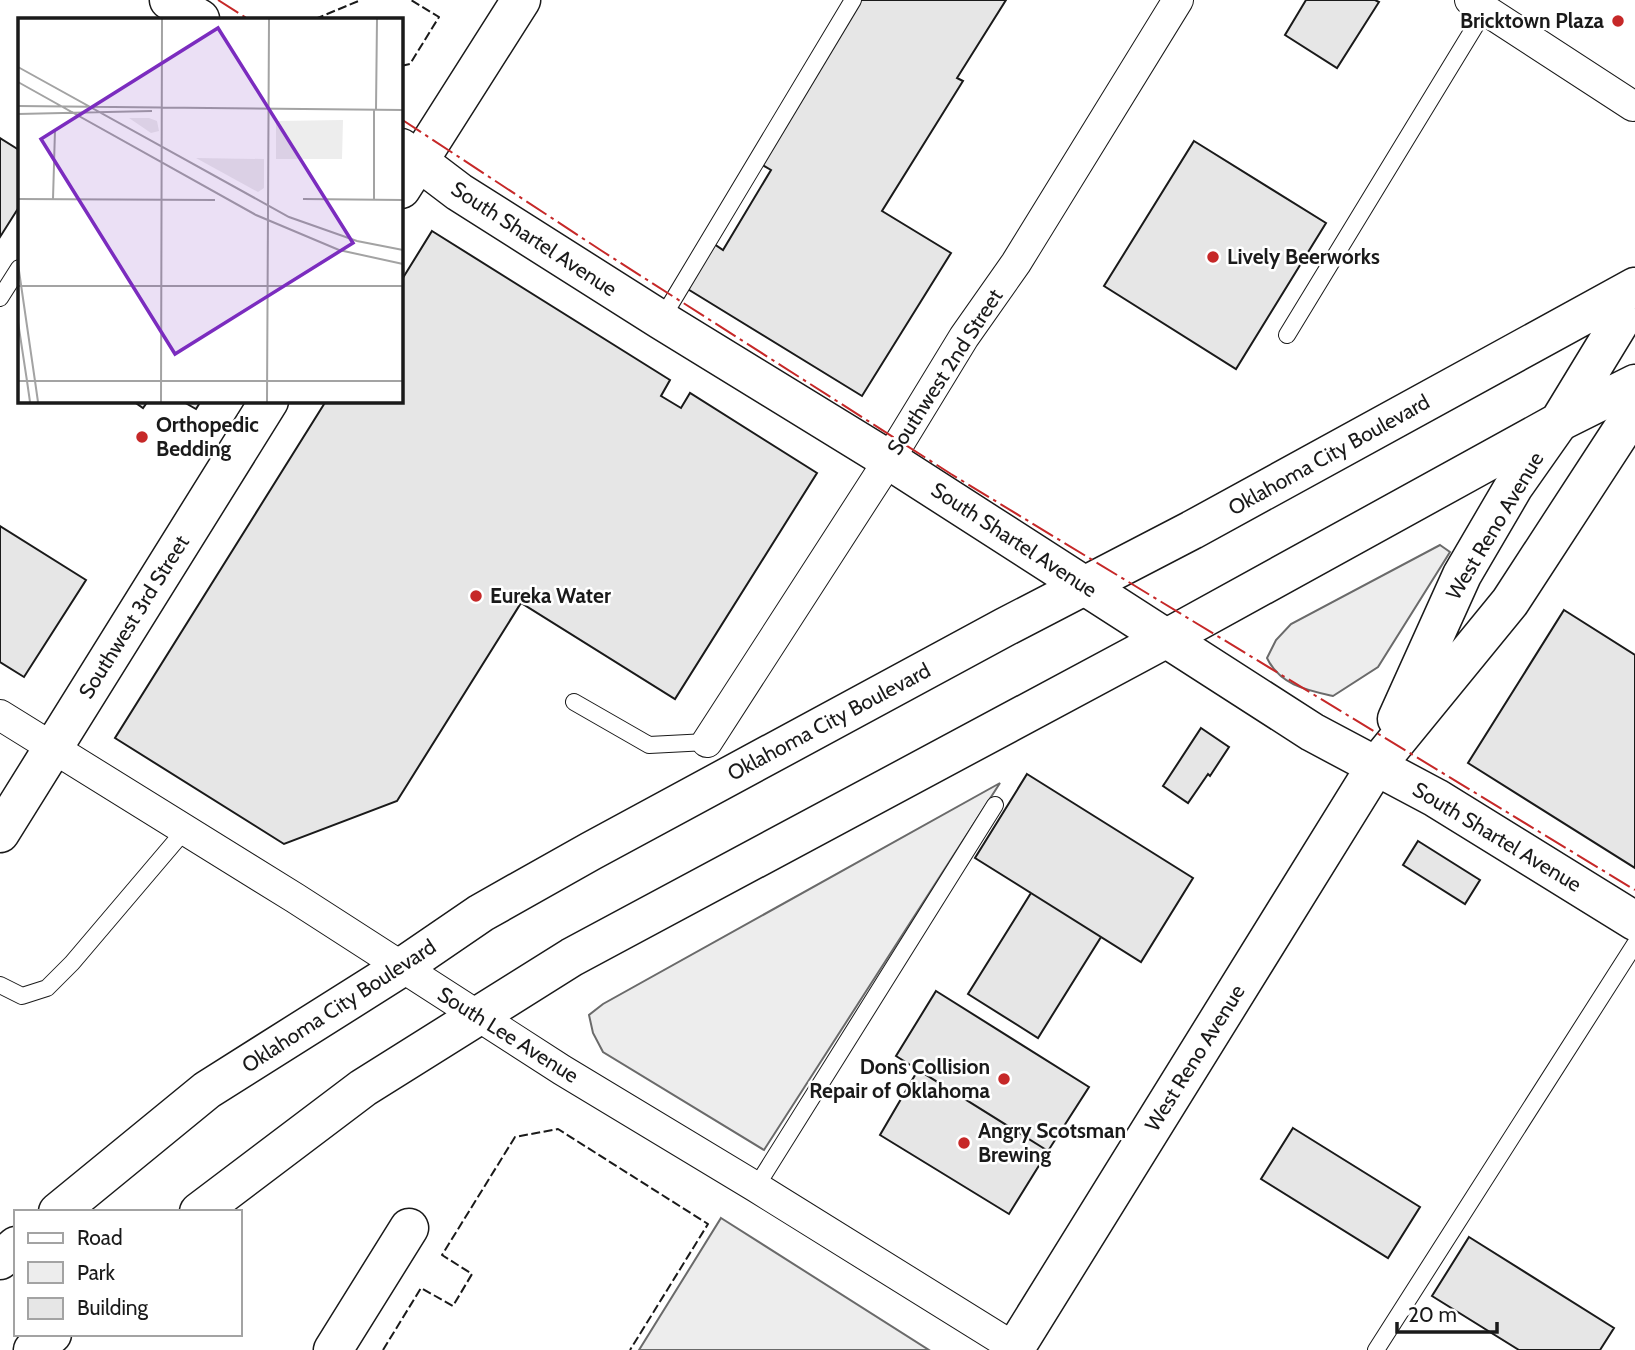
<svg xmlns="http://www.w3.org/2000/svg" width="1635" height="1350" font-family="Cabin,sans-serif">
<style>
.green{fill:#ededed;stroke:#6a6a6a;stroke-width:2}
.building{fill:#e6e6e6;stroke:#1a1a1a;stroke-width:2}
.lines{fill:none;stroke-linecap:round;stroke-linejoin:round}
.lane-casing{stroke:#1a1a1a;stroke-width:18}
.street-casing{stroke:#1a1a1a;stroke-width:32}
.secondary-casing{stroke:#1a1a1a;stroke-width:41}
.primary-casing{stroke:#1a1a1a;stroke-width:41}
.lane{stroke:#fff;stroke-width:16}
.street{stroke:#fff;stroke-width:30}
.secondary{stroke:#fff;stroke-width:38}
.primary{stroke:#fff;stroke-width:38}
.fence{stroke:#1a1a1a;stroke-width:2;stroke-dasharray:9 3.5;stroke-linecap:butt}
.power{stroke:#c62828;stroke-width:2;stroke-dasharray:24 5 3.5 5;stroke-linecap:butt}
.poi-dot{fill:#c62828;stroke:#fff;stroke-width:2.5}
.labels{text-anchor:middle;stroke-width:5;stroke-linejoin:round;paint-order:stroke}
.poi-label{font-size:21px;font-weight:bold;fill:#1a1a1a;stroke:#fff;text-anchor:start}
.street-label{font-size:21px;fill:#1a1a1a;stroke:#fff}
.inset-road{fill:none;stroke:#a3a3a3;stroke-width:2}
.view{fill:#7b2cbf;fill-opacity:0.15;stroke:#7b2cbf;stroke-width:3.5}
.inset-edge{fill:none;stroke:#1a1a1a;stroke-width:3.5}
</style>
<rect width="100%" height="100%" fill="#fff"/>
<path class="green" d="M1440 545 1450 552 1378 667 1333 696C1306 690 1280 685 1267 658L1276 640 1291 624Z
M1000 783 764 1150 603 1052 593 1033 589 1015 603 1004Z
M721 1218 929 1350H639Z"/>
<path class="building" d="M859 0H1006L957 78 963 81 882 211 951 253 862 396 686 288 714 244 723 250 771 170 759 163Z
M1306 0H1375L1379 2 1337 68 1285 35Z
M0 138 19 150V207L0 237Z
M1194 141 1326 223 1236 369 1104 286Z
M432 231 670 380 661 396 681 408 690 393 817 473 675 699 521 603 397 801 284 844 115 738 326 401H401V281Z
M133 401H148L143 408Z
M182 401H201L196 409Z
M0 526 86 580 24 677 0 662Z
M1564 610 1635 655V868L1468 763Z
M1201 728 1229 747 1210 776 1208 774 1188 803 1163 786Z
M1027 774 1193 878 1141 962 975 858Z
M1418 841 1480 880 1465 904 1403 865Z
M1031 893 1101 937 1038 1038 968 994Z
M936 991 1089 1087 1048 1151 896 1056Z
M918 1070 1048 1151 1009 1214 880 1135Z
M1293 1128 1420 1207 1388 1258 1261 1179Z
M1469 1237 1614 1328 1600 1350H1519L1432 1296Z"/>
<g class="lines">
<g class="lane-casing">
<path id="lane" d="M0 298 19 268
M661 320 853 0
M1287 335 1485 10
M574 702 649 745 707 742
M0 985 22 996 47 988 72 963 185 830
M756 1187 995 805
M1376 1350 1635 944"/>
</g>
<g class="street-casing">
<path id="street" d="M1470 0 1633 106
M0 715 295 898 562 1070 756 1187 1015 1348
M707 742 889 460 964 337 1016 263 1178 0"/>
</g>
<g class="secondary-casing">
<path id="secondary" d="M169 0 200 19
M401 148 459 192 661 320 889 460 1312 732 1436 798 1635 921
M401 189 521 0
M1397 719 1462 575 1514 486 1559 422
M0 833 269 401
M333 1350 409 1228
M1014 1350 1376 766 1510 602 1635 410"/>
</g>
<g class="primary-casing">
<path id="primary" d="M1559 422 1635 297
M58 1212 207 1090 402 967 481 913 591 851 1005 627 1192 530 1635 287
M199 1212 363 1088 572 957 1167 638 1559 422 1635 384
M0 1260 16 1246
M33 1350 52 1334"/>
</g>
<use href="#lane" class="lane"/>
<use href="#street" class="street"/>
<use href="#secondary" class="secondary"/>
<use href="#primary" class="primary"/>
<path class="fence" d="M315 19 361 0
M401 66 410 64 439 17 411 0
M383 1350 421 1288 453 1306 472 1274 442 1255 515 1137 558 1129 708 1224 630 1350"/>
<path class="power" d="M218 0 248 19
M401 119 602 251 951 474 1635 890"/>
</g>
<g class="poi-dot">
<circle cx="1618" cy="21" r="7"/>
<circle cx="1213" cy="257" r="7"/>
<circle cx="142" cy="437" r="7"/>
<circle cx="476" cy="596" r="7"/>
<circle cx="1004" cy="1079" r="7"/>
<circle cx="964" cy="1143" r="7"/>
</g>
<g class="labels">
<g class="poi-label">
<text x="1604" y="28" text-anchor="end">Bricktown Plaza</text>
<text x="1227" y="264">Lively Beerworks</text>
<text x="156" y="432">Orthopedic<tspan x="156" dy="24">Bedding</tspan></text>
<text x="490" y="603">Eureka Water</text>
<text x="990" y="1074" text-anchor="end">Dons Collision<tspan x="990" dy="24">Repair of Oklahoma</tspan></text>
<text x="978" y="1138">Angry Scotsman<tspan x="978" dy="24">Brewing</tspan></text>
</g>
<g class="street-label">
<text transform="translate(534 239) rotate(33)" y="7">South Shartel Avenue</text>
<text transform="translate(945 372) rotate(-57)" y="7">Southwest 2nd Street</text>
<text transform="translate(1329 455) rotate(-29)" y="7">Oklahoma City Boulevard</text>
<text transform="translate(1495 526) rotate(-59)" y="7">West Reno Avenue</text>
<text transform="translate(1014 540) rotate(33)" y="7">South Shartel Avenue</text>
<text transform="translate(134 617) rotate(-58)" y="7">Southwest 3rd Street</text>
<text transform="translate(829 722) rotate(-28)" y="7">Oklahoma City Boulevard</text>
<text transform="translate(1497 837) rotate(31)" y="7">South Shartel Avenue</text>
<text transform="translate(339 1006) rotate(-33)" y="7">Oklahoma City Boulevard</text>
<text transform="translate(508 1035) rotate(32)" y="7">South Lee Avenue</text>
<text transform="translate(1195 1058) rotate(-58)" y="7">West Reno Avenue</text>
</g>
</g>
<g transform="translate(18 18)">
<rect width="385" height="385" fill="#fff"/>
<path d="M111 100H131L139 103 141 113 133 115ZM325 102 324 141H258V103ZM178 140 246 141V170L240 174Z" fill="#ededed"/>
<path class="inset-road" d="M0 49 271 199 339 223 385 232M0 64 238 197 321 232 385 246M0 88 385 92M356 91V181M358 91 359 1M0 96 134 93M0 181 197 182M35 181 37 112M285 181 385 182M0 246 17 363M0 268H385M0 304 9 363M0 363H385M9 363 12 384M17 363 20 384M143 384 144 1M249 384 251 1"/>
<path class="view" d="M200 10 335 225 157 336 23 121Z"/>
<rect width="385" height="385" class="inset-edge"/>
</g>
<rect x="14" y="1210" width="228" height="126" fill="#ffffff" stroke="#a3a3a3" stroke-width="2"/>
<rect x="28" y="1233" width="35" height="10" fill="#ffffff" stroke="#a3a3a3" stroke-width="2"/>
<text x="77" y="1245" font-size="21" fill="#1a1a1a">Road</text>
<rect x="28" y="1262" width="35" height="21" fill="#ededed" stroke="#a3a3a3" stroke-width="2"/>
<text x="77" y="1280" font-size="21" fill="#1a1a1a">Park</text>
<rect x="28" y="1298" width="35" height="21" fill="#e6e6e6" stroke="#a3a3a3" stroke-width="2"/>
<text x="77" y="1315" font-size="21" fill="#1a1a1a">Building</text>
<path d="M1397 1322v10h100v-10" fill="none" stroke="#1a1a1a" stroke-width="3.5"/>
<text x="1408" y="1322" font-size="21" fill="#1a1a1a" stroke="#ffffff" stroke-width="5" paint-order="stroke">20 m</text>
</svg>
